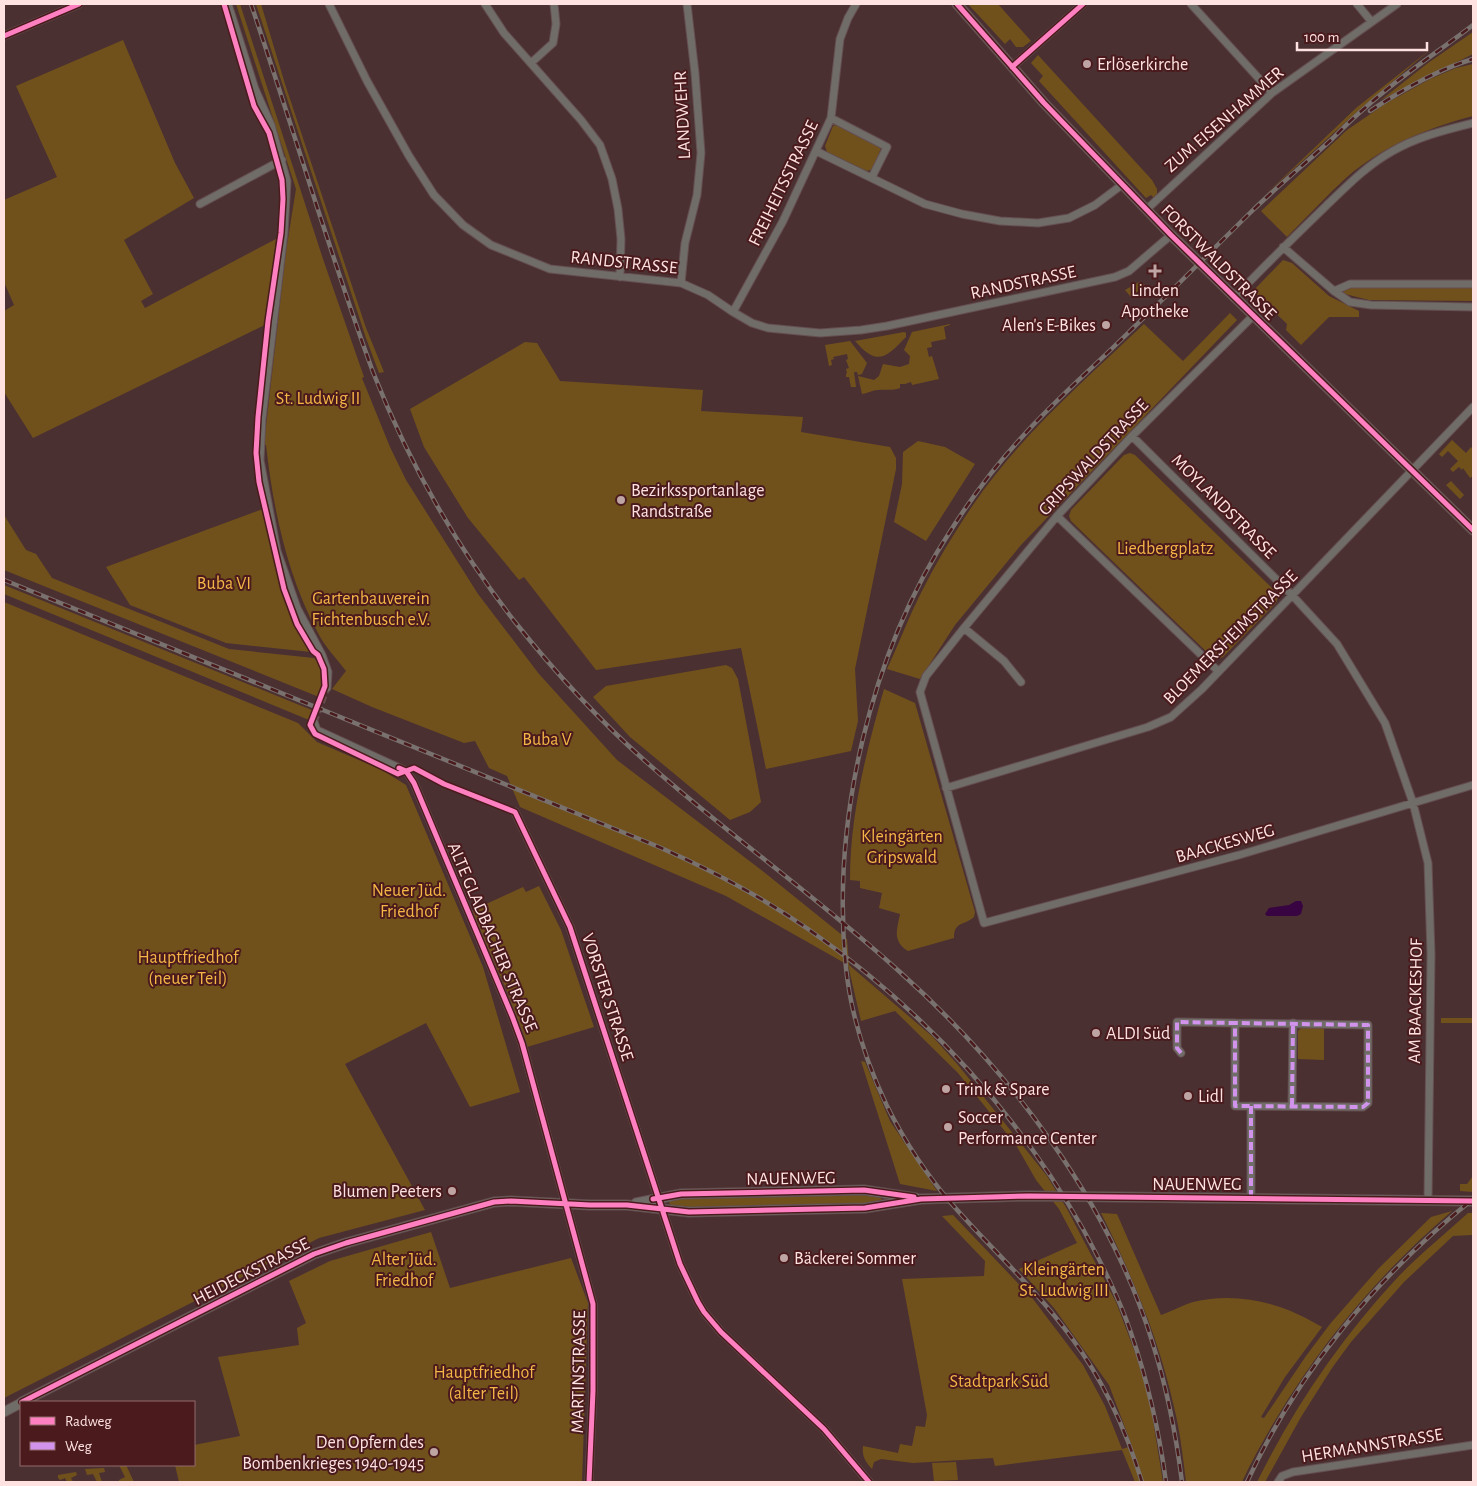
<svg xmlns="http://www.w3.org/2000/svg" width="1477" height="1486" font-family="'Alegreya Sans',sans-serif">
<style>
.green{fill:#70511c}
.water{fill:#380441}
.lines{fill:none;stroke-linecap:round;stroke-linejoin:round}
.minor-tunnel{stroke:#664b4c;stroke-width:7;stroke-dasharray:7 3.5;stroke-linecap:butt}
.minor-casing{stroke:#654f50;stroke-width:9}
.tertiary-casing{stroke:#654f50;stroke-width:11}
.minor{stroke:#706c68;stroke-width:7}
.tertiary{stroke:#706c68;stroke-width:9}
.rail-casing{stroke:#79716e;stroke-width:4.5}
.rail{stroke:#4b1a1d;stroke-width:2.5;stroke-dasharray:8;stroke-linecap:butt}
.quiet{stroke:#d193ec;stroke-width:4;stroke-dasharray:8 4;stroke-linecap:butt}
.cycleway-casing{stroke:#4b1a1d;stroke-width:8}
.cycleway{stroke:#ff80c0;stroke-width:5}
.poi-dot{fill:#bfa4a4;stroke:#4b1a1d;stroke-width:2}
.labels{text-anchor:middle;stroke-width:4;stroke-linejoin:round;paint-order:stroke}
.poi-label{font-size:18px;fill:#fee2e2;stroke:#4b1a1d;text-anchor:start}
.street-label{font-size:18px;fill:#fee2e2;stroke:#4b1a1d}
.park-label{font-size:18px;fill:#f4b646;stroke:#4b1a1d}
</style>
<rect width="100%" height="100%" fill="#4b3032"/>
<path class="green" d="M236 4H240L323 259 364 377 362 378 390 447 406 480 478 594 539 674 617 760 760 869 847 939 849 965 933 1037 958 1065 1047 1176 1067 1209 1116 1302 1136 1355 1150 1402 1163 1482H1135L1122 1450 995 1466 993 1458 913 1463 881 1459 874 1462 872 1469C865 1461 862 1457 863 1446L898 1453 900 1444 912 1446 916 1426 925 1427 927 1415 902 1279 984 1276 985 1261 942 1216 953 1215 1033 1299 1083 1365 1105 1406 1122 1449 1132 1446 1109 1385 1054 1308 1019 1269 1077 1243 1059 1209 1036 1180 1016 1145 958 1073 895 1011 861 1021 848 965 726 896 520 807 507 776 489 768 475 741 464 743 372 707 332 689 346 671C337 659 324 646 317 631 287 575 273 508 266 445L264 444 286 251 296 189Z
M256 4H261L285 84 366 328 384 372 379 373 366 338Z
M968 4H998L1031 41 1023 47H1016L1010 39 1005 44Z
M1473 32V54L1381 100 1428 63Z
M123 40 175 163 194 198 124 240 153 294 141 301 145 308 276 239 267 324 33 438 4 392V311L14 305 4 282V200L57 177 16 86Z
M1431 49 1358 111 1265 195 1356 108Z
M1038 55 1152 180 1157 189V194L1154 198 1151 195 1146 198 1039 81 1043 76 1031 63Z
M1473 64V116C1427 128 1383 146 1347 177 1326 196 1307 217 1287 237L1261 211 1347 130 1385 104 1430 79 1456 68Z
M836 125H840L881 148 873 169 867 171 827 152 825 146 833 126Z
M1283 260 1292 263 1329 296 1359 311V317H1329L1301 345 1286 330 1287 324 1253 291Z
M1139 282 1145 285 1131 297 1125 290Z
M1348 288H1473V301L1369 300 1345 294 1343 292Z
M1230 313 1237 320 1021 545 955 625 920 679 887 669C899 644 908 618 921 593 936 563 954 533 973 505 1020 436 1084 381 1144 324L1183 361Z
M950 324V325L944 327 946 339 931 342 932 347 927 348 929 357 932 356 939 379 912 385 911 382 905 384H900V388C892 391 885 389 878 390 872 390 869 393 862 394L858 376 874 380 879 376 883 364 900 367 909 364 910 356 904 350 912 332Z
M904 332 906 333V337C885 359 877 366 855 341Z
M850 341 867 363 862 374 858 375 857 372H854L856 387H851L849 377H846V374L847 373 846 369 849 368 846 360 848 359 847 354 833 357 834 359 831 360 832 365 829 366 825 345Z
M525 342 537 343 560 381 703 390 701 411 803 417 801 432 890 447 896 458V469L855 669 858 721 851 751 766 769 741 648 596 670 524 577 519 580 468 518 424 447 410 409Z
M1452 440 1466 453 1471 447 1473 450V476L1470 478 1463 468 1462 470 1459 467 1453 472 1450 469 1458 461 1448 451 1442 457 1439 454Z
M918 441 945 447 975 464 926 541 894 522 902 484 903 452Z
M1130 453 1135 455 1276 592 1278 597 1276 603 1223 657 1217 659 1212 657 1071 521 1069 516 1071 510 1124 455Z
M1451 481 1464 495 1460 499 1446 485Z
M263 509C274 561 283 606 311 652L226 643 130 605 106 567Z
M4 515 26 550 36 554 52 578 229 649 314 658C327 666 323 684 319 697L4 570Z
M4 585 314 711 309 720 4 594Z
M4 602 298 723 317 742 382 770 406 785 483 967 520 1092 470 1107 426 1023 345 1064 425 1210 319 1238 4 1398Z
M726 665 732 668 738 679 761 802 750 812 730 820 630 737 593 697 606 686Z
M884 689 915 703 975 912 974 917C964 926 954 921 954 938L908 951C892 941 897 930 900 914L879 908 882 893 860 888V881L850 880C850 815 866 752 884 689Z
M539 886 561 930 594 1027 527 1047 507 991 471 911 523 887 526 892Z
M1441 1018H1473V1023H1441Z
M1301 1028H1324V1060L1298 1059V1031Z
M861 1061 865 1062 890 1121 937 1191 900 1184Z
M1473 1176V1192L1460 1191V1184H1467Z
M865 1194 880 1197 882 1200 877 1204 688 1208 672 1206 669 1203 670 1200 678 1198Z
M1452 1211C1382 1271 1323 1340 1276 1419 1264 1439 1252 1460 1242 1482H1186C1183 1457 1180 1431 1174 1407 1159 1339 1132 1275 1101 1213L1117 1214 1161 1315C1172 1311 1183 1305 1193 1302 1238 1291 1283 1303 1322 1327L1285 1377 1261 1417 1264 1418 1306 1356 1330 1324 1378 1269 1431 1217Z
M1468 1213H1473L1472 1235 1453 1236 1404 1282 1351 1342 1332 1368 1301 1417 1265 1482H1257C1294 1407 1341 1338 1398 1277 1420 1254 1445 1234 1468 1213Z
M431 1232 450 1288 571 1258 588 1303 582 1482H179L175 1465H194V1445L240 1436 218 1357 299 1345 297 1328 306 1323 289 1281 330 1261Z
M956 1462 958 1480 934 1481 932 1463Z
M119 1465H126L134 1482H119V1480L125 1477Z
M104 1468 105 1472 99 1473 102 1482H97L93 1474 87 1475 85 1469Z
M76 1472 77 1475 71 1478 73 1482H67L65 1478 60 1480 58 1478V1475Z"/>
<path class="water" d="M1296 901H1301L1303 906 1301 914 1297 916H1267L1265 914 1269 908 1289 905Z"/>
<g class="lines">
<path class="minor-tunnel" d="M314 722 327 688"/>
<g class="minor-casing">
<path id="minor" d="M228 4 255 89 271 125 287 181 284 233 262 419 260 460 277 551 297 608 322 655 328 672 327 688
M329 4 367 81 409 156 434 195 463 225 491 245 550 269 681 283 708 295 733 312 752 323 768 328 820 333 861 330 887 326 1115 277 1129 271 1171 235
M485 4 504 33 581 120 600 145 612 179 618 209 621 239 620 277
M1191 4 1272 93
M1357 4 1371 21
M4 36 79 4
M531 63 553 43 556 24 554 4
M1012 67 1083 4
M831 118 887 147 872 177
M816 151 925 204 962 214 1000 221 1038 223 1069 218 1095 205 1123 184
M200 204 282 160
M1147 209 1272 93 1397 4
M1283 247 1334 291 1350 302 1371 305 1473 307
M681 283 685 243 697 195 701 153 695 73 687 4
M1334 291 1350 284H1473
M1234 298C1264 266 1295 236 1326 206 1347 186 1366 166 1391 152 1416 137 1445 130 1473 123
M733 312 783 221 831 118 840 39 848 18 856 4
M1253 316 1132 436 1057 516 964 628 926 676 920 692 984 923 1239 855 1473 785
M1132 436 1292 595 1337 644 1385 723 1413 803 1428 863 1431 954 1428 1201
M1057 516 1218 671
M964 628 1004 661 1021 682
M314 722 317 730 406 771 414 783 512 1016 522 1043 593 1304V1391L589 1482
M946 788 1148 727 1171 717 1202 689 1473 407
M515 812 570 927 680 1264 698 1302 704 1312 721 1332 824 1429 869 1482
M1181 1053 1177 1048V1022L1235 1023V1106L1363 1107 1368 1103V1025L1235 1023
M1292 1106 1293 1023
M1251 1198V1106
M1278 1482 1282 1476 1293 1472 1473 1445"/>
</g>
<g class="tertiary-casing">
<path id="tertiary" d="M957 4 1044 103 1171 235 1473 530
M636 1203 681 1194 864 1190 916 1198
M22 1402 314 1254 346 1243 494 1202 511 1201 590 1205H627L689 1212 865 1208 921 1199 1029 1196 1473 1201
M4 1412 21 1403"/>
</g>
<use href="#minor" class="minor"/>
<use href="#tertiary" class="tertiary"/>
<g class="rail-casing">
<path id="rail" d="M251 4C274 72 296 141 318 210 336 264 353 318 373 372 408 461 456 546 515 622 554 671 597 718 644 760 727 834 819 898 901 973 1010 1071 1108 1200 1152 1341 1167 1388 1176 1434 1182 1482
M1370 111C1402 90 1436 70 1473 59
M4 580 659 847C711 870 762 897 808 929 921 1008 1015 1109 1083 1229 1101 1262 1119 1297 1131 1333 1148 1382 1159 1431 1166 1482
M1142 1482C1126 1430 1104 1381 1071 1337 1036 1289 991 1249 951 1203 926 1174 904 1140 887 1106 867 1064 851 1015 846 968 831 822 870 653 951 530 972 497 995 466 1022 437 1056 399 1095 366 1131 330 1172 291 1212 250 1253 210 1279 185 1307 162 1333 138 1344 127 1354 117 1366 107 1399 77 1438 52 1473 25
M1247 1482C1298 1371 1378 1275 1473 1199"/>
</g>
<use href="#rail" class="rail"/>
<path class="quiet" d="M1181 1053 1177 1048V1022L1235 1023V1106L1363 1107 1368 1103V1025L1235 1023
M1292 1106 1293 1023
M1251 1198V1106"/>
<g class="cycleway-casing">
<path id="cycleway" d="M224 4 254 106 269 133 282 180 283 199 281 233 268 321 258 417 256 453 259 482 284 589 297 624 313 651 318 655 324 669 325 686 310 725 315 734 398 774 414 768 444 784 515 812 570 927 680 1264 698 1302 704 1312 721 1332 824 1429 869 1482
M957 4 1044 103 1171 235 1473 530
M4 36 79 4
M1012 67 1083 4
M399 768 406 771 414 783 512 1016 522 1043 593 1304V1391L589 1482
M653 1199 681 1194 864 1190 914 1197
M22 1402 314 1254 346 1243 494 1202 511 1201 590 1205H627L689 1212 865 1208 921 1199 1029 1196 1473 1201"/>
</g>
<use href="#cycleway" class="cycleway"/>
</g>
<g class="poi-dot">
<circle cx="1087" cy="64" r="5"/>
<path d="M1152.5 263.5h5v5h5v5h-5v5h-5v-5h-5v-5h5z"/>
<circle cx="1106" cy="325" r="5"/>
<circle cx="621" cy="500" r="5"/>
<circle cx="1096" cy="1033" r="5"/>
<circle cx="946" cy="1089" r="5"/>
<circle cx="1188" cy="1096" r="5"/>
<circle cx="948" cy="1127" r="5"/>
<circle cx="452" cy="1191" r="5"/>
<circle cx="784" cy="1258" r="5"/>
<circle cx="434" cy="1452" r="5"/>
</g>
<g class="labels">
<g class="poi-label">
<text x="1097" y="70">Erlöserkirche</text>
<text x="1155" y="296" text-anchor="middle">Linden<tspan x="1155" dy="21">Apotheke</tspan></text>
<text x="1096" y="331" text-anchor="end">Alen's E-Bikes</text>
<text x="631" y="496">Bezirkssportanlage<tspan x="631" dy="21">Randstraße</tspan></text>
<text x="1106" y="1039">ALDI Süd</text>
<text x="956" y="1095">Trink &amp; Spare</text>
<text x="1198" y="1102">Lidl</text>
<text x="958" y="1123">Soccer<tspan x="958" dy="21">Performance Center</tspan></text>
<text x="442" y="1197" text-anchor="end">Blumen Peeters</text>
<text x="794" y="1264">Bäckerei Sommer</text>
<text x="424" y="1448" text-anchor="end">Den Opfern des<tspan x="424" dy="21">Bombenkrieges 1940-1945</tspan></text>
</g>
<g class="street-label">
<text transform="translate(682 115) rotate(-93)" y="6">LANDWEHR</text>
<text transform="translate(1224 119) rotate(-41)" y="6">ZUM EISENHAMMER</text>
<text transform="translate(783 183) rotate(-64)" y="6">FREIHEITSSTRASSE</text>
<text transform="translate(624 262) rotate(6)" y="6">RANDSTRASSE</text>
<text transform="translate(1219 262) rotate(45)" y="6">FORSTWALDSTRASSE</text>
<text transform="translate(1023 282) rotate(-12)" y="6">RANDSTRASSE</text>
<text transform="translate(1093 457) rotate(-47)" y="6">GRIPSWALDSTRASSE</text>
<text transform="translate(1224 506) rotate(45)" y="6">MOYLANDSTRASSE</text>
<text transform="translate(1230 637) rotate(-45)" y="6">BLOEMERSHEIMSTRASSE</text>
<text transform="translate(1225 843) rotate(-16)" y="6">BAACKESWEG</text>
<text transform="translate(493 937) rotate(67)" y="6">ALTE GLADBACHER STRASSE</text>
<text transform="translate(608 997) rotate(72)" y="6">VORSTER STRASSE</text>
<text transform="translate(1415 1001) rotate(-89)" y="6">AM BAACKESHOF</text>
<text transform="translate(791 1178) rotate(-1)" y="6">NAUENWEG</text>
<text x="1197" y="1190">NAUENWEG</text>
<text transform="translate(251 1271) rotate(-27)" y="6">HEIDECKSTRASSE</text>
<text transform="translate(578 1372) rotate(-89)" y="6">MARTINSTRASSE</text>
<text transform="translate(1372 1445) rotate(-9)" y="6">HERMANNSTRASSE</text>
</g>
<g class="park-label">
<text x="318" y="404">St. Ludwig II</text>
<text x="1165" y="554">Liedbergplatz</text>
<text x="224" y="589">Buba VI</text>
<text x="371" y="604">Gartenbauverein<tspan x="371" dy="21">Fichtenbusch e.V.</tspan></text>
<text x="547" y="745">Buba V</text>
<text x="902" y="842">Kleingärten<tspan x="902" dy="21">Gripswald</tspan></text>
<text x="409" y="896">Neuer Jüd.<tspan x="409" dy="21">Friedhof</tspan></text>
<text x="188" y="963">Hauptfriedhof<tspan x="188" dy="21">(neuer Teil)</tspan></text>
<text x="404" y="1265">Alter Jüd.<tspan x="404" dy="21">Friedhof</tspan></text>
<text x="1064" y="1275">Kleingärten<tspan x="1064" dy="21">St. Ludwig III</tspan></text>
<text x="484" y="1378">Hauptfriedhof<tspan x="484" dy="21">(alter Teil)</tspan></text>
<text x="999" y="1387">Stadtpark Süd</text>
</g>
</g>
<rect width="1477" height="1486" fill="none" stroke="#fee2e2" stroke-width="10"/>
<rect x="20" y="1401" width="175" height="65" fill="#4b1a1d" stroke="#936a6c"/>
<rect x="30" y="1417" width="25" height="8" fill="#ff80c0" stroke="#936a6c"/>
<text x="65" y="1426" font-size="15" fill="#fee2e2">Radweg</text>
<rect x="30" y="1442" width="25" height="8" fill="#d193ec" stroke="#936a6c"/>
<text x="65" y="1451" font-size="15" fill="#fee2e2">Weg</text>
<path d="M1297 42v8h130v-8" fill="none" stroke="#fee2e2" stroke-width="2.5"/>
<text x="1304" y="42" font-size="15" fill="#fee2e2" stroke="#4b1a1d" stroke-width="4" paint-order="stroke">100 m</text>
</svg>
